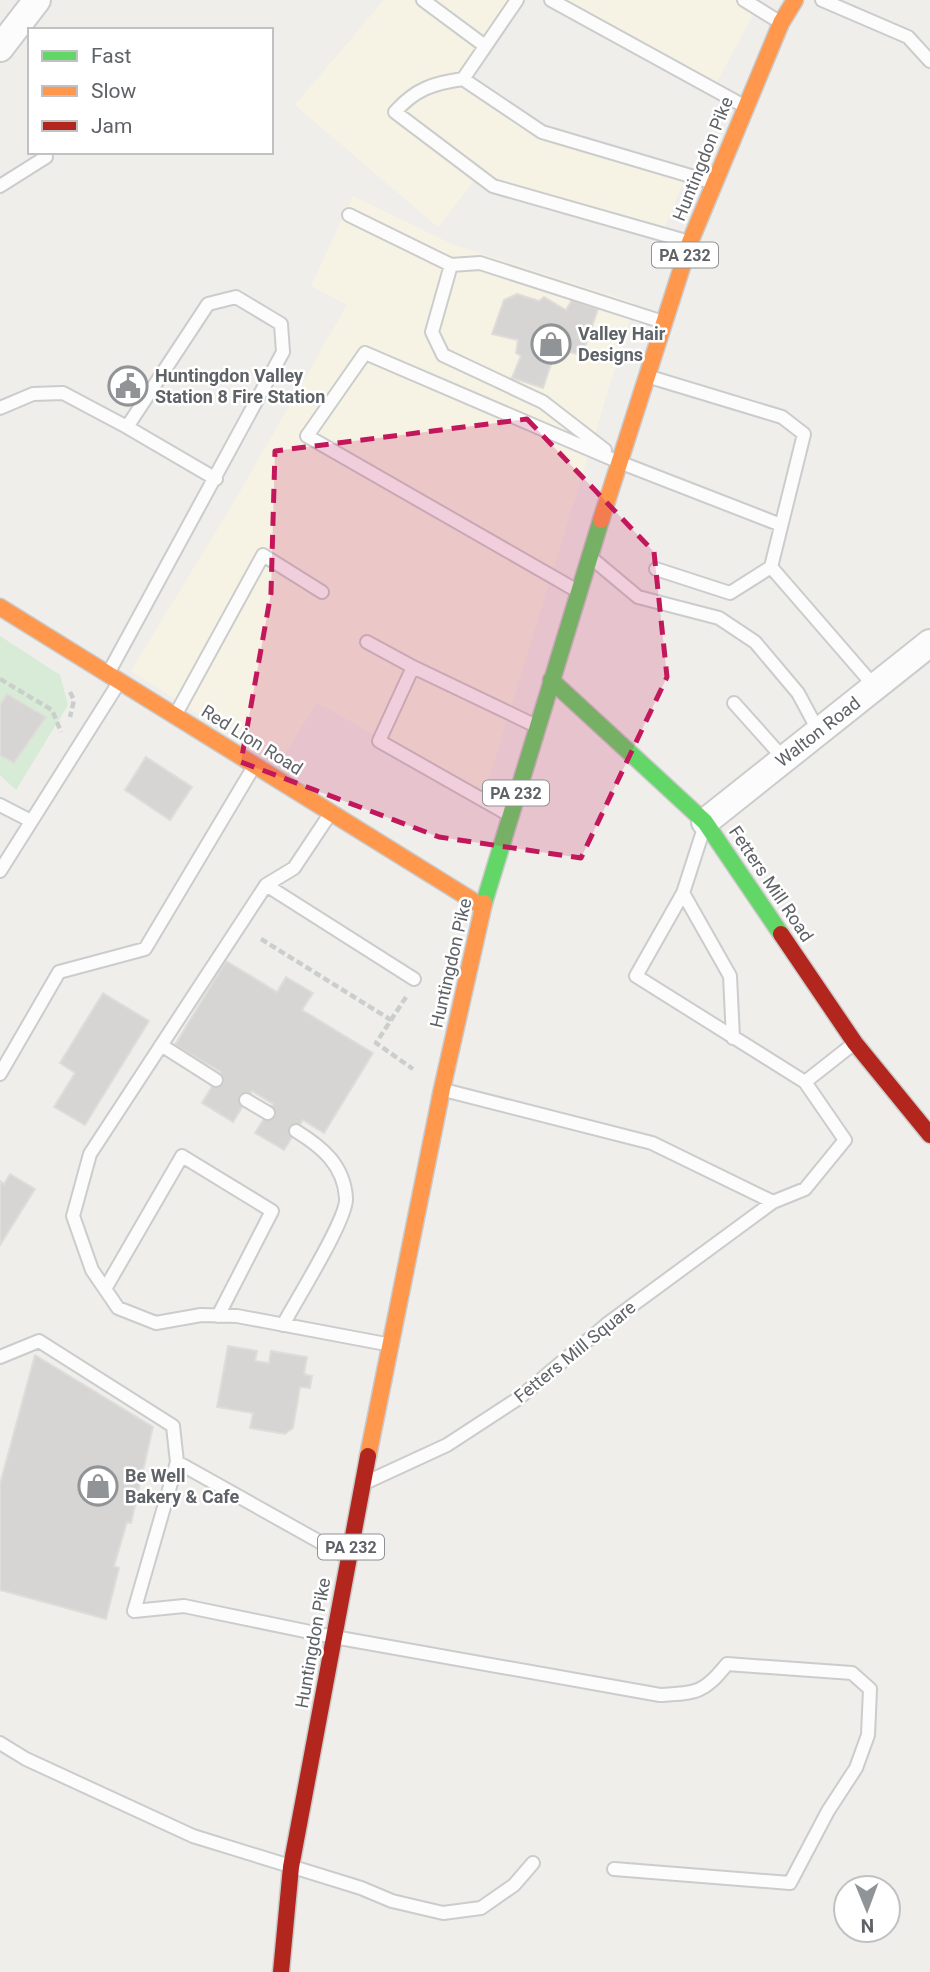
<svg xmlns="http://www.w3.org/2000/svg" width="930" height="1972" font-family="Roboto,sans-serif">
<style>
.commercial{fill:#f7f3e4}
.green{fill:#d8ebd6}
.building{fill:#d6d5d3;stroke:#deddd9;stroke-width:2}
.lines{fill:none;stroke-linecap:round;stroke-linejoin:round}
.lane-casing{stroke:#cbcccc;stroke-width:16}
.street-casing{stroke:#cbcccc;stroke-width:30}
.fast-casing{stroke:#cacacb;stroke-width:19}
.slow-casing{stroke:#cacacb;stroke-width:19}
.jam-casing{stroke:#cacacb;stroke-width:19}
.path{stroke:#cacfcc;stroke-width:4.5;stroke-dasharray:7 3.5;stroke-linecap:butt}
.lane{stroke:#fdfcfc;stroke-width:12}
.street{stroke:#fdfcfc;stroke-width:26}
.fast{stroke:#63d668;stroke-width:16}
.slow{stroke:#ff974d;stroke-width:16}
.jam{stroke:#b3261e;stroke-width:16}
.marked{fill:#c2185b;fill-opacity:0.2;stroke:#c2185b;stroke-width:5;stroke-dasharray:14 9;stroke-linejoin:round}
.labels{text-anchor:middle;stroke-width:5;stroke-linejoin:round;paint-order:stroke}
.shield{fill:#fff;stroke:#8f9295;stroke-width:2}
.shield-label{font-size:16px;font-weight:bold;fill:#5f6368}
.street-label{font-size:18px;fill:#5f6368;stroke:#fff}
.poi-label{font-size:18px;font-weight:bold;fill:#5f6368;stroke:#fff;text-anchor:start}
</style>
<rect width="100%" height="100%" fill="#efeeea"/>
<path class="commercial" d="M384 0H511L457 84 539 136 684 179 664 230 499 181 483 169 438 227 295 105Z
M560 0H761L715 85Z
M353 196 454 245 635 303 484 795 317 703 278 765 131 671 234 502 347 305 311 286Z"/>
<path class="green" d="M0 636 60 675 68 705 16 790 0 775Z"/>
<path class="building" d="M517 294 539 301 544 297 566 310 572 300 598 309 582 355 556 349 543 388 512 378 521 356 516 353 518 340 492 334 504 300Z
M7 694 46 717 14 763 0 755V705Z
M146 757 192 787 170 820 125 790Z
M226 961 277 992 286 977 313 993 302 1010 373 1053 324 1133 303 1120 284 1150 255 1133 273 1104 252 1091 233 1122 202 1103 221 1072 175 1045Z
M103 993 149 1021 85 1125 54 1107 75 1073 60 1063Z
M10 1174 35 1189 0 1245V1181L4 1184Z
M228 1346 257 1351 255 1361 269 1363 271 1351 307 1357 304 1374 312 1376 310 1388 300 1387 293 1428 285 1434 250 1428 253 1413 217 1407Z
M35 1355 153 1427 131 1523 127 1522 114 1566 119 1568 106 1619 0 1590V1484Z"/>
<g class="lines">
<g class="lane-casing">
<path id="lane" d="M423 0 485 46
M517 0 463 79 542 132 711 182
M551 0 744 106
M744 0 778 21
M822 0 908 37 930 61
M463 79C434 83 415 89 395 112L493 186 686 241
M0 186 46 157
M349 215 451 265
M650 377 782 417 804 434 771 567
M0 408 33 394 63 393 127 427
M605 450 543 402 443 355 432 332 451 265 480 263 660 321
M595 561 638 597 719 618 755 642 798 693 819 732
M656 569 730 593 771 567 875 687
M574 589 307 436 365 353 619 462 781 525
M367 642 413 667
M110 670 283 352 281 324 236 297 208 304 127 427 216 479
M734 703 784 759
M177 712 263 555 322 592
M0 805 31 821
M506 813 379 741 413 667 532 724
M328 817 294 868 266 885 90 1154 73 1216 92 1270 118 1308 156 1323 201 1315 237 1316 386 1344
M703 831 683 893 636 976 805 1082
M0 871 118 684
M266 885 414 979
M683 893 730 976 733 1038
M161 1045 216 1080
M0 1074 59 972 145 949 253 768
M444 1090 652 1143 773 1202 805 1189 845 1140 805 1082 852 1045
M246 1100 268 1113
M105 1289 182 1156 272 1211 218 1316
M283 1325C295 1302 348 1218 346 1198 344 1165 322 1147 296 1131
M0 1357 39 1341 173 1426 177 1462 134 1611 184 1606 334 1637 660 1695C697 1693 704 1693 727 1664L852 1673 870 1689 868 1735 856 1768 828 1811 790 1883 614 1869
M177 1462 345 1556
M369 1481 447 1445 519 1398 607 1324 773 1202
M0 1743 26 1759 193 1836 361 1888 392 1901 443 1913 481 1908 514 1885 533 1863"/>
</g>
<g class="street-casing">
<path id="street" d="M0 48 37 0
M705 822 930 643"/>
</g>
<g class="fast-casing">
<path id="fast" d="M551 680 705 822 781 934
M484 903 601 520"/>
</g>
<g class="slow-casing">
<path id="slow" d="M601 520 690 242 781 23 795 0
M0 607 483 907
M368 1456 442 1089 484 903"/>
</g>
<g class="jam-casing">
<path id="jam" d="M781 934 855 1043 930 1135
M281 1972 291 1867 368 1456"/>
</g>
<path class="path" d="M0 679 52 710 61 732
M70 692 74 700 70 717
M261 939 391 1020
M406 997 376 1043 413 1069"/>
<use href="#lane" class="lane"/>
<use href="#street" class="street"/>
<use href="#fast" class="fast"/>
<use href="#slow" class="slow"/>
<use href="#jam" class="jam"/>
</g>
<path class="marked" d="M527 419 654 552 667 677 581 858 439 837 241 762 271 593 275 451Z"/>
<defs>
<g id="shop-ring" transform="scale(2.0125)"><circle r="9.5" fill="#fff" stroke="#919496" stroke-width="1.5"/><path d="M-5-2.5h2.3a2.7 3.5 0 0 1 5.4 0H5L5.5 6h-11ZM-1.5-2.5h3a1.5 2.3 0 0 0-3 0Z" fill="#919496"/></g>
<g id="civic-ring" transform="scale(2.0125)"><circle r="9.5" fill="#fff" stroke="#919496" stroke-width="1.5"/><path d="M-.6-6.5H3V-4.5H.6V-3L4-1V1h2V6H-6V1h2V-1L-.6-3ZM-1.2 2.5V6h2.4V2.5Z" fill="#919496"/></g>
</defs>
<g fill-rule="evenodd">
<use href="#shop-ring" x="551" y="344"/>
<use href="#civic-ring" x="128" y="386"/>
<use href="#shop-ring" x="98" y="1486"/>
</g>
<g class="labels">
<g class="shield">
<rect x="652" y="242.5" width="66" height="25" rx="5"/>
<rect x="483" y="780.5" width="66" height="25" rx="5"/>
<rect x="318" y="1534.5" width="66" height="25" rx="5"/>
</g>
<g class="shield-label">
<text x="685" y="261">PA 232</text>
<text x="516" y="799">PA 232</text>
<text x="351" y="1553">PA 232</text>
</g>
<g class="street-label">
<text transform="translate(703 159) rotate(-68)" y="6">Huntingdon Pike</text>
<text transform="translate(818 732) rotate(-38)" y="6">Walton Road</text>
<text transform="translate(252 740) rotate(32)" y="6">Red Lion Road</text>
<text transform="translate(771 884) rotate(56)" y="6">Fetters Mill Road</text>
<text transform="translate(451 963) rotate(-77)" y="6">Huntingdon Pike</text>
<text transform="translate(575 1352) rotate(-39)" y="6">Fetters Mill Square</text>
<text transform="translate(313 1643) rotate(-80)" y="6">Huntingdon Pike</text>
</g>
<g class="poi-label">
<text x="578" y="340">Valley Hair<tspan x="578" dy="21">Designs</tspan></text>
<text x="155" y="382">Huntingdon Valley<tspan x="155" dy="21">Station 8 Fire Station</tspan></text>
<text x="125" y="1482">Be Well<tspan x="125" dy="21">Bakery &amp; Cafe</tspan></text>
</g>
</g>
<rect x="28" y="28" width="245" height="126" fill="#ffffff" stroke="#bfc1c3" stroke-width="2"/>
<rect x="42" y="51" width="35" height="10" fill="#63d668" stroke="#bfc1c3" stroke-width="2"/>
<text x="91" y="63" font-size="21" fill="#5f6368">Fast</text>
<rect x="42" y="86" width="35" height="10" fill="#ff974d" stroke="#bfc1c3" stroke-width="2"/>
<text x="91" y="98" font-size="21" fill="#5f6368">Slow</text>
<rect x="42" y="121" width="35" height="10" fill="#b3261e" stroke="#bfc1c3" stroke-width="2"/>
<text x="91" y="133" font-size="21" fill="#5f6368">Jam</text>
<g transform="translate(867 1909) rotate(179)"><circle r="33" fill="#ffffff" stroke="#bfc1c3" stroke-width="2"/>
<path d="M0-5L12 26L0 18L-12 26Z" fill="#919496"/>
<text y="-10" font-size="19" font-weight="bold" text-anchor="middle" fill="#5f6368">N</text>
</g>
</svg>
